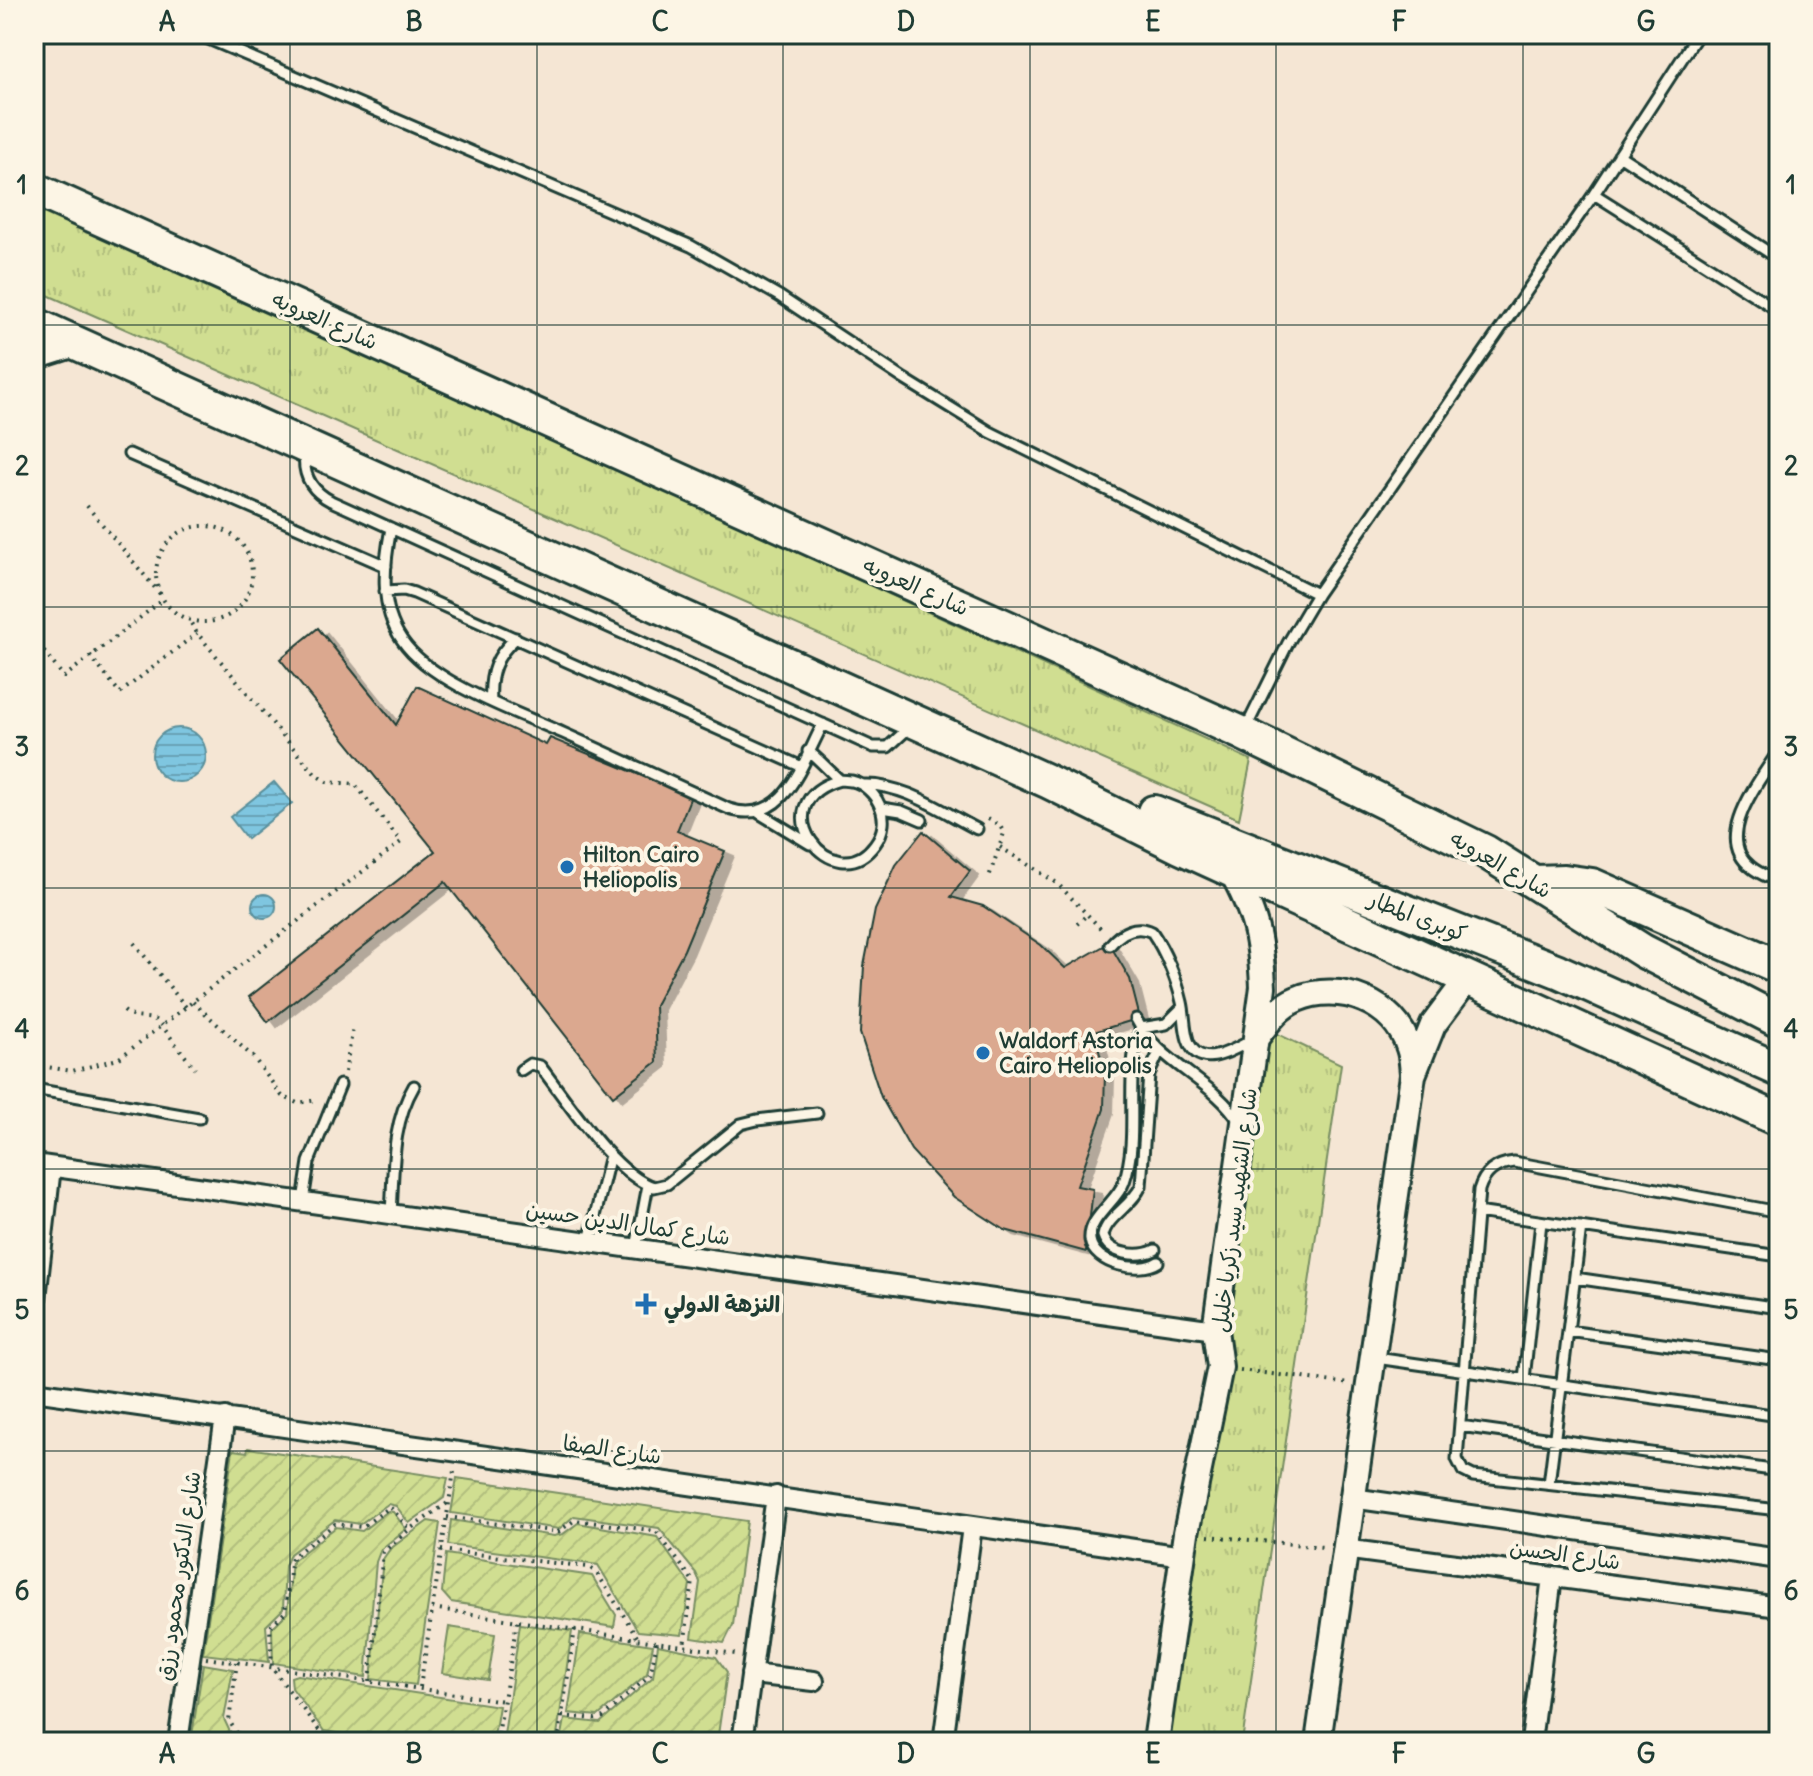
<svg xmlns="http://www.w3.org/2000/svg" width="1813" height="1776" font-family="Delius,'Playpen Sans Arabic',sans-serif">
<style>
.grass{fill:url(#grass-tufts);stroke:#788e62;stroke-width:2}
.garden{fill:url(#garden-furrows);stroke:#788e62;stroke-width:2}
.water{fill:url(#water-rules);stroke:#598f9b;stroke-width:2}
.building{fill:#dba88f;stroke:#1f3d34;stroke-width:2;filter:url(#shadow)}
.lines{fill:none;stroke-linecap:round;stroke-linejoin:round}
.service-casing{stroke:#1f3d34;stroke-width:15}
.minor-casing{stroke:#1f3d34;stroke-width:24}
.tertiary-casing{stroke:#1f3d34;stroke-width:30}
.secondary-casing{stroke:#1f3d34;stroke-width:32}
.trunk-casing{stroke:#1f3d34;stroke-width:38}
.path{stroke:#1f3d34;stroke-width:4;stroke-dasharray:2 6;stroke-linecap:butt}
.service{stroke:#fcf5e5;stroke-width:9}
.minor{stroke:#fcf5e5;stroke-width:18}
.tertiary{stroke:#fcf5e5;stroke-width:24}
.secondary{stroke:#fcf5e5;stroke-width:26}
.trunk{stroke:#fcf5e5;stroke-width:32}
.grid{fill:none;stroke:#1f3d34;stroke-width:2;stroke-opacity:0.55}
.poi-dot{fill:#1f6fb2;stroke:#fcf5e5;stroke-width:3}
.labels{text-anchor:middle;stroke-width:8;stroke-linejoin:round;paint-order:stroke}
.street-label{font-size:22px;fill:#1f3d34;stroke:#fcf5e5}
.poi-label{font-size:22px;font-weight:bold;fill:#1f3d34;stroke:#fcf5e5;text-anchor:start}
.neatline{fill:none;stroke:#1f3d34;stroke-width:3}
.grid-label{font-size:26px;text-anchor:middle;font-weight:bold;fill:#1f3d34}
</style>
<defs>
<pattern id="grass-tufts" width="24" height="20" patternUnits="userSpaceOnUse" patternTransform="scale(2)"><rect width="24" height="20" fill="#d0de91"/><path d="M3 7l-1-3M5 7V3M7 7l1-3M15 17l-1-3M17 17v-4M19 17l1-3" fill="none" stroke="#b2bf7e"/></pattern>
<pattern id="garden-furrows" width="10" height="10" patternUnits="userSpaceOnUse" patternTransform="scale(2)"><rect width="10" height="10" fill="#d0de91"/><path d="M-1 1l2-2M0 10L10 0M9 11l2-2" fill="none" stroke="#b2bf7e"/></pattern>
<pattern id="water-rules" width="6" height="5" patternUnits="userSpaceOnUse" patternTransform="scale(2)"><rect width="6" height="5" fill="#7fc6e0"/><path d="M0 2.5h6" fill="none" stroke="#67a2b6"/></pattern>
<filter id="shadow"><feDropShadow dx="9" dy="5" stdDeviation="0" flood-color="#0004"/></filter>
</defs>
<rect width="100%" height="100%" fill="#f5e6d4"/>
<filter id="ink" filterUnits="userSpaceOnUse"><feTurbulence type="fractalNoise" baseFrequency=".0125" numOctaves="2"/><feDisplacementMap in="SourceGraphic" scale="16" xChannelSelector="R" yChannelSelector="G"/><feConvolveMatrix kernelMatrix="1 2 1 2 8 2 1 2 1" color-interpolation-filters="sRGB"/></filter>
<g filter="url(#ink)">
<path class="grass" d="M34 202 1251 760 1239 819 34 289Z
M1265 1028 1341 1064 1242 1742H1169Z"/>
<path class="garden" d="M248 1448 448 1478 444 1498 409 1523 396 1506 388 1504 360 1524 335 1520 290 1554 285 1566 283 1609 266 1626 269 1662 203 1654 233 1450 247 1452Z
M457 1478 747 1521 733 1625 724 1643 692 1638 700 1582 696 1573 659 1528 574 1516 559 1529 451 1513Z
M388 1511 393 1512 406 1529 381 1549 376 1562 366 1677 273 1663 272 1628 287 1613 292 1561 336 1527 362 1531Z
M451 1520 554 1536 563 1534 578 1523 657 1537 690 1584 682 1635 638 1631 598 1565 448 1545Z
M428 1521 440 1523 416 1685 371 1679 383 1559 390 1549Z
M446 1554 592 1576 616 1615 614 1627 451 1602 442 1592Z
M520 1624 572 1631 556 1742H503Z
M449 1627 495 1634 488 1680 442 1673Z
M580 1634 653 1645 647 1674 598 1716 568 1713Z
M658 1645 716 1657 727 1672 717 1742H606L562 1735 565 1719 600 1723 653 1677Z
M203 1664 233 1669 224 1719 231 1734 227 1739 229 1742H191Z
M297 1675 499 1706 493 1742H397L324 1731 292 1688 291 1677Z"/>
<path class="water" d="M152 755a27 27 0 1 1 54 0a27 27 0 1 1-54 0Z
M274 782 292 803 247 839 230 817Z
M252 906a12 12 0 1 1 24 0a12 12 0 1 1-24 0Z"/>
<path class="building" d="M318 628 396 725 417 686 546 745 550 738 691 796 677 831 725 851 684 950 655 1005 657 1062 613 1096 445 882 268 1022 249 997 435 851 280 659Z
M923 831 970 871 951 897 983 906 1041 945 1065 968 1109 943 1130 979 1140 1018 1094 1032 1105 1073 1104 1109 1077 1186 1093 1189 1086 1252 1005 1230 954 1197 911 1150 881 1097 860 1033 864 966 875 910 896 865Z"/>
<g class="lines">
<g class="service-casing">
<path id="service" d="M197 34 691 246 779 296 904 379 990 432 1317 594
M1619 155 1779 259
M1594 194 1779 311
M305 453C302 476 312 491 331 501L873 747H888L911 726
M129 454 386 566
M391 528C384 565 379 607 402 640 431 683 516 712 563 733 619 758 674 784 729 809 785 827 802 763 823 724
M385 591 404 590 414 593 800 766
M491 701C489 674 496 655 516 638
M1246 728 1288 643 1317 594 1594 194 1698 34
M1779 750C1761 780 1712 837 1751 867 1759 874 1769 877 1779 882
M808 751C817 757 835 777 840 780 841 780 851 781 852 781 864 784 874 793 879 804 886 817 884 832 875 844 834 900 758 802 840 780
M863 785C903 783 943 812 977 829
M882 808 901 811 922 820
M759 813 810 844
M1110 945C1121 932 1136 924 1152 932 1165 951 1177 980 1182 1002 1185 1014 1184 1028 1188 1040 1199 1072 1233 1050 1252 1040
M1136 1019C1159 1064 1214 1080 1240 1123
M521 1070 530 1064 540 1066C566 1099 614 1175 654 1187L667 1184 741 1124 757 1120 817 1113
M34 1089 199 1118
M303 1201 309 1162 340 1085
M1477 1212 1779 1256
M1779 1212 1514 1162C1495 1164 1484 1173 1479 1190L1457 1459 1463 1471 1473 1476 1770 1509 1779 1507
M391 1213C394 1169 391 1125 414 1086
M589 1241 610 1155
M636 1248 648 1185
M1155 1250C1139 1258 1109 1255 1103 1236 1106 1217 1132 1206 1141 1186L1149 1074 1160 1050
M1158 1262C1140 1274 1094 1265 1090 1240 1088 1217 1117 1202 1124 1182 1141 1133 1122 1076 1141 1028L1166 1024 1183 1007
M1575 1278 1779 1308
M1568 1331 1779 1360
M1376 1358 1779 1416
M1524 1379 1541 1222
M1460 1426 1779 1471
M1549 1484 1581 1227"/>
</g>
<g class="minor-casing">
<path id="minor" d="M34 1164 1215 1330
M34 1316 51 1167
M34 1391 1183 1556
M1352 1498 1779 1559
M1344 1549 1779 1607
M751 1674 814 1681
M178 1742 225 1417
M742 1742 776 1496
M943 1742 972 1527
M1531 1742 1552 1577"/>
</g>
<g class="tertiary-casing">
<path id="tertiary" d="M1257 1037C1268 1022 1279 1006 1297 999 1340 981 1395 1002 1409 1048 1412 1056 1412 1065 1413 1073
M1156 1742 1186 1533 1220 1367 1215 1330 1263 987C1261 937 1255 914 1231 870
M1318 1742 1413 1075 1433 1025 1469 977"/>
</g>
<g class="secondary-casing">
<path id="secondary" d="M34 356 75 343"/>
</g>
<g class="trunk-casing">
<path id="trunk" d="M34 189 1244 734 1486 852 1643 951 1779 1021
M34 324 1049 782 1180 847 1779 1120
M1154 812 1558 971 1779 1070
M1536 882 1564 881 1592 885 1779 967"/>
</g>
<path class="path" d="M87 506 160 594
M156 574a48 48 0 1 1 96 0a48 48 0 1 1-96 0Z
M34 639 64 677 164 599
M90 656 120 693 197 633
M988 819 999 824 1004 833 989 877
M1000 847 1057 883 1103 931
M1077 924 1088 914
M134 943 186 1007
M193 1002 253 1057 282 1096 297 1103 317 1100
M124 1011C136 1022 147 1014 159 1022L195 1069
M34 1065 72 1071 118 1059 401 842 355 784 327 782 316 775 197 633 189 620
M345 1072 353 1028
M1240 1370 1350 1384
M447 1517 558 1532 575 1520 656 1531 693 1581 684 1646
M1208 1536 1323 1547
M441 1550 589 1567 597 1573 639 1640
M432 1608 735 1654
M206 1658 504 1701
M237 1662 229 1721 243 1742
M370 1681 383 1552 410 1529 449 1502
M420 1687 454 1471
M562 1716 595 1719 603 1717 650 1675 657 1642
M558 1740 572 1742
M364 1742 326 1736 318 1729 272 1668 270 1627 285 1612 292 1557 335 1524 362 1527 390 1507 410 1529
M497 1742 517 1621
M558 1742 575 1629"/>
<use href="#service" class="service"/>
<use href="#minor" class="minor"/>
<use href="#tertiary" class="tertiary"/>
<use href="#secondary" class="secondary"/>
<use href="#trunk" class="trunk"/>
</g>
</g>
<path class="grid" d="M290 34V1742M537 34V1742M783 34V1742M1030 34V1742M1276 34V1742M1523 34V1742M34 325H1779M34 607H1779M34 888H1779M34 1169H1779M34 1451H1779"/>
<g class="poi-dot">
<circle cx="567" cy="867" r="8"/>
<circle cx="983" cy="1053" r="8"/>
<path d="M642 1292h8v8h8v8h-8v8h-8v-8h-8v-8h8z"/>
</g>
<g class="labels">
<g class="street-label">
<text transform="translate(325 320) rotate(24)" y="8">شارع العروبه</text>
<text transform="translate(916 586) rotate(24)" y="8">شارع العروبه</text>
<text transform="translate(1501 864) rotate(30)" y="8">شارع العروبه</text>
<text transform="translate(1418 916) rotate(21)" y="8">كوبرى المطار</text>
<text transform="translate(1234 1210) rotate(-83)" y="8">شارع الشهيد سيد زكريا خليل</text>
<text transform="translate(628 1223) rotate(8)" y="8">شارع كمال الدين حسين</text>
<text transform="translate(612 1449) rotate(8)" y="8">شارع الصفا</text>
<text transform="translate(1565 1554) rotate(8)" y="8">شارع الحسن</text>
<text transform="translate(178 1576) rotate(-82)" y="8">شارع الدكتور محمود رزق</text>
</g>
<g class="poi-label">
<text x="583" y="862">Hilton Cairo<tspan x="583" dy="25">Heliopolis</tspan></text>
<text x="999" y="1048">Waldorf Astoria<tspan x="999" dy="25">Cairo Heliopolis</tspan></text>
<text x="664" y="1312">النزهة الدولي</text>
</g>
</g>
<rect width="1813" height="1776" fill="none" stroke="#fcf5e5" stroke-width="88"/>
<rect x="44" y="44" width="1725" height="1688" class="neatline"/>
<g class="grid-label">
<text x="167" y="31">A</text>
<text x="414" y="31">B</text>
<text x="660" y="31">C</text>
<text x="906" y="31">D</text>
<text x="1153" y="31">E</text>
<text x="1399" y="31">F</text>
<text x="1646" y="31">G</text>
<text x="22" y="194">1</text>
<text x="1791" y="194">1</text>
<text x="22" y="475">2</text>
<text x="1791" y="475">2</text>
<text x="22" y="756">3</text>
<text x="1791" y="756">3</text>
<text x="22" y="1038">4</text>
<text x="1791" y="1038">4</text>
<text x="22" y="1319">5</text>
<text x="1791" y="1319">5</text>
<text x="22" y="1600">6</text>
<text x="1791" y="1600">6</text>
<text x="167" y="1763">A</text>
<text x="414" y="1763">B</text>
<text x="660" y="1763">C</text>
<text x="906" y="1763">D</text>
<text x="1153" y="1763">E</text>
<text x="1399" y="1763">F</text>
<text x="1646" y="1763">G</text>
</g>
</svg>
